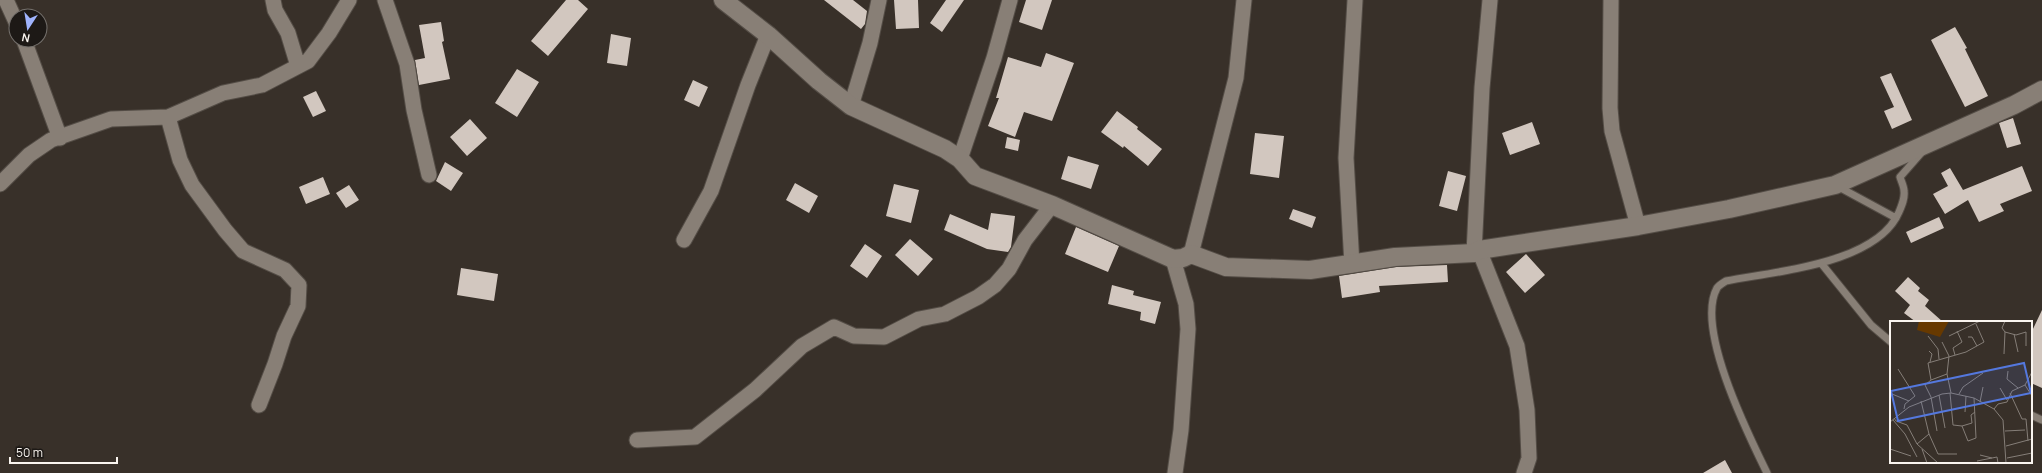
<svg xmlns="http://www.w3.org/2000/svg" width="2042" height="473" font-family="Manrope,sans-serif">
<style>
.building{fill:#d2c7bf}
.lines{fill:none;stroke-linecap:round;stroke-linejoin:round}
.service-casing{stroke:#544d46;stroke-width:9}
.minor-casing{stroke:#544d46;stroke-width:17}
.tertiary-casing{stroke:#544d46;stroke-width:20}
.service{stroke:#887f76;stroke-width:7}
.minor{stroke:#887f76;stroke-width:15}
.tertiary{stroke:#887f76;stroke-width:18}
.inset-road{fill:none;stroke:#857e78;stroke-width:1}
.view{fill:#5478de;fill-opacity:0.15;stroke:#5478de;stroke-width:2}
.inset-edge{fill:none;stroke:#f9f4ef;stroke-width:2}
</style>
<rect width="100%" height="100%" fill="#383029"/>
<path class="building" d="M566 0H578L588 9 548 56 531 41Z
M824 0H853L867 11 865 24 861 29Z
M894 0H918L919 28 896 29Z
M946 0H964L942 32 930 23Z
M1026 0H1052L1042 30 1019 22Z
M441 22 444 41 442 42 450 79 419 85 415 60 425 58 419 25Z
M1955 27 1967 48 1965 49 1988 96 1965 107 1931 40Z
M611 34 631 38 627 66 607 63Z
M1046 53 1074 63 1052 121 1024 112 1015 137 988 126 999 98H996L1008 57 1041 67Z
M517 69 539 82 517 117 495 103Z
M1891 73 1912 120 1892 129 1884 111 1894 107 1880 77Z
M693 80 708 87 699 107 684 100Z
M316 91 326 111 313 117 303 97Z
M1117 111 1138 127 1137 129 1162 149 1148 166 1124 146 1123 148 1101 132Z
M2013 118 2021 144 2007 148 1999 123Z
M470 119 487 138 467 156 450 137Z
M1532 122 1540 144 1510 155 1502 133Z
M1255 133 1284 136 1279 178 1250 174Z
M1007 137 1020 140 1018 151 1005 148Z
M1068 156 1099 165 1091 189 1061 179Z
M445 162 463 173 451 191 436 181Z
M2022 166 2032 191 2000 204 2004 211 1979 222 1968 200 1945 214 1933 194 1948 186 1941 173 1950 168 1963 190Z
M1448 171 1466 176 1457 211 1439 206Z
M323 177 330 194 306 204 299 187Z
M795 183 818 196 809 213 786 200Z
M894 184 919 190 911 223 886 216Z
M349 185 359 200 346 208 336 193Z
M1293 209 1316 217 1312 228 1289 219Z
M991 213 1015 216 1011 247 1008 252 987 249 944 230 950 214 988 230Z
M1939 217 1944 228 1911 243 1906 232Z
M1076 227 1119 246 1108 272 1065 254Z
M910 239 933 259 918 276 895 255Z
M865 244 882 256 867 278 850 266Z
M1526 254 1545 275 1525 293 1506 272Z
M1447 265 1448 282 1379 286 1380 292 1342 298 1339 276 1396 267Z
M461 268 498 274 494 301 457 295Z
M1908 277 1920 288 1918 291 1929 300 1925 306 1943 322H1916L1904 313 1910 305 1895 291Z
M1112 285 1134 291 1133 295 1161 302 1155 324 1140 320 1141 312 1108 304Z
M2042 310V388L2031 383V333Z
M1725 460 1732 473H1703Z"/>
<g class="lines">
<g class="service-casing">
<path id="service" d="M1837 186 1896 218
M1821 263 1871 325 1891 342
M2031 415 2042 420
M1767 473C1748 434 1695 328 1717 288 1719 285 1723 283 1726 281 1776 271 1877 264 1899 212 1902 205 1905 198 1904 191 1904 186 1901 181 1900 177L1922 152"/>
</g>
<g class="minor-casing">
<path id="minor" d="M6 0 16 22
M273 0 275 10 288 33 298 66
M385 0 407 64 414 110 429 175
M1611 0 1610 108 1612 131 1638 226
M24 40 60 138
M851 106 870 43 879 0
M168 117 180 160 192 185 225 230 243 251 285 270 299 285 298 306 284 336 275 364 259 405
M960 159 994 58 1010 0
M0 184 29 155 51 140 111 119 168 117 223 93 262 85 308 61 329 33 349 0
M684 240 711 191 748 85 768 35
M1479 250 1517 346 1527 410 1529 458 1524 473
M1474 253 1482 88 1490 0
M1191 254 1236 78 1244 0
M1173 259 1186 304 1188 329 1181 430 1175 473
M1352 265 1346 158 1355 0
M637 440 695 437 755 390 802 346 834 327 854 336 884 337 919 319 945 314 978 297 995 285 1009 269 1025 240 1052 205"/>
</g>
<g class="tertiary-casing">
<path id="tertiary" d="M723 0 768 35 819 81 851 106 945 149 960 159 975 176 1052 205 1173 259 1183 258 1191 254 1226 267 1310 270 1395 257 1474 253 1479 250 1638 226 1729 209 1835 185 2014 105 2042 90"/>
</g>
<use href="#service" class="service"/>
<use href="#minor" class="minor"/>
<use href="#tertiary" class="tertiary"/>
</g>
<g transform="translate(1890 321)">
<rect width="142" height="142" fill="#383029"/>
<path d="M29 0H59L50 16 27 9Z" fill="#673900"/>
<path class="inset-road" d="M115 0 112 7 115 11 126 14 136 11V25M124 13 128 31M38 15 48 28 49 38M59 15 90 0M78 16H82L87 25M52 21 59 35 57 53 61 72M39 30 42 33 40 41M114 33 115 11M65 34 63 27 72 21 67 10M8 48 25 75 15 83 14 88M118 50 117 58 128 67M41 59 57 53M135 64 142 75M110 67 117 79M60 72 63 104 72 105 78 120 86 117 84 77M120 72 132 98H136L138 120M2 73 19 80M69 73 73 66 93 52M49 74 55 107M41 76 35 64 41 59 38 42 76 31 94 21 86 3M41 76 47 110M31 80 39 113 48 133H67M90 81 93 66M104 88 108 83 117 81 122 70 135 64 142 51M75 91 76 75M4 97 6 100 17 104 27 123 48 142M3 99 15 113 27 136M0 101 19 86 52 73 61 72 84 77 104 88 113 99 116 142M72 105 82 102 81 94 85 91M115 110 135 109M27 123 39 113M116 125 142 118M0 128 21 135M32 128 37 142M90 134 102 137M117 137 142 132M87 140 107 136 108 142"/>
<path class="view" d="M134 42 141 72 8 100 1 70Z"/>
<rect width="142" height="142" class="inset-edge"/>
</g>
<g transform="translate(28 28) rotate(192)"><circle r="19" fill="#1d1916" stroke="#75716d"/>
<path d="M0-3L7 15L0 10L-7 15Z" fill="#9fb3fd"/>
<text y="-6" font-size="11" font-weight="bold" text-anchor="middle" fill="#f9f4ef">N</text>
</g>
<path d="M10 457v6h107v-6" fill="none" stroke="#f9f4ef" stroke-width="2"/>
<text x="16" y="457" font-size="12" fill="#f9f4ef" stroke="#1d1916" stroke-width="3" paint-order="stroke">50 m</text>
</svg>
